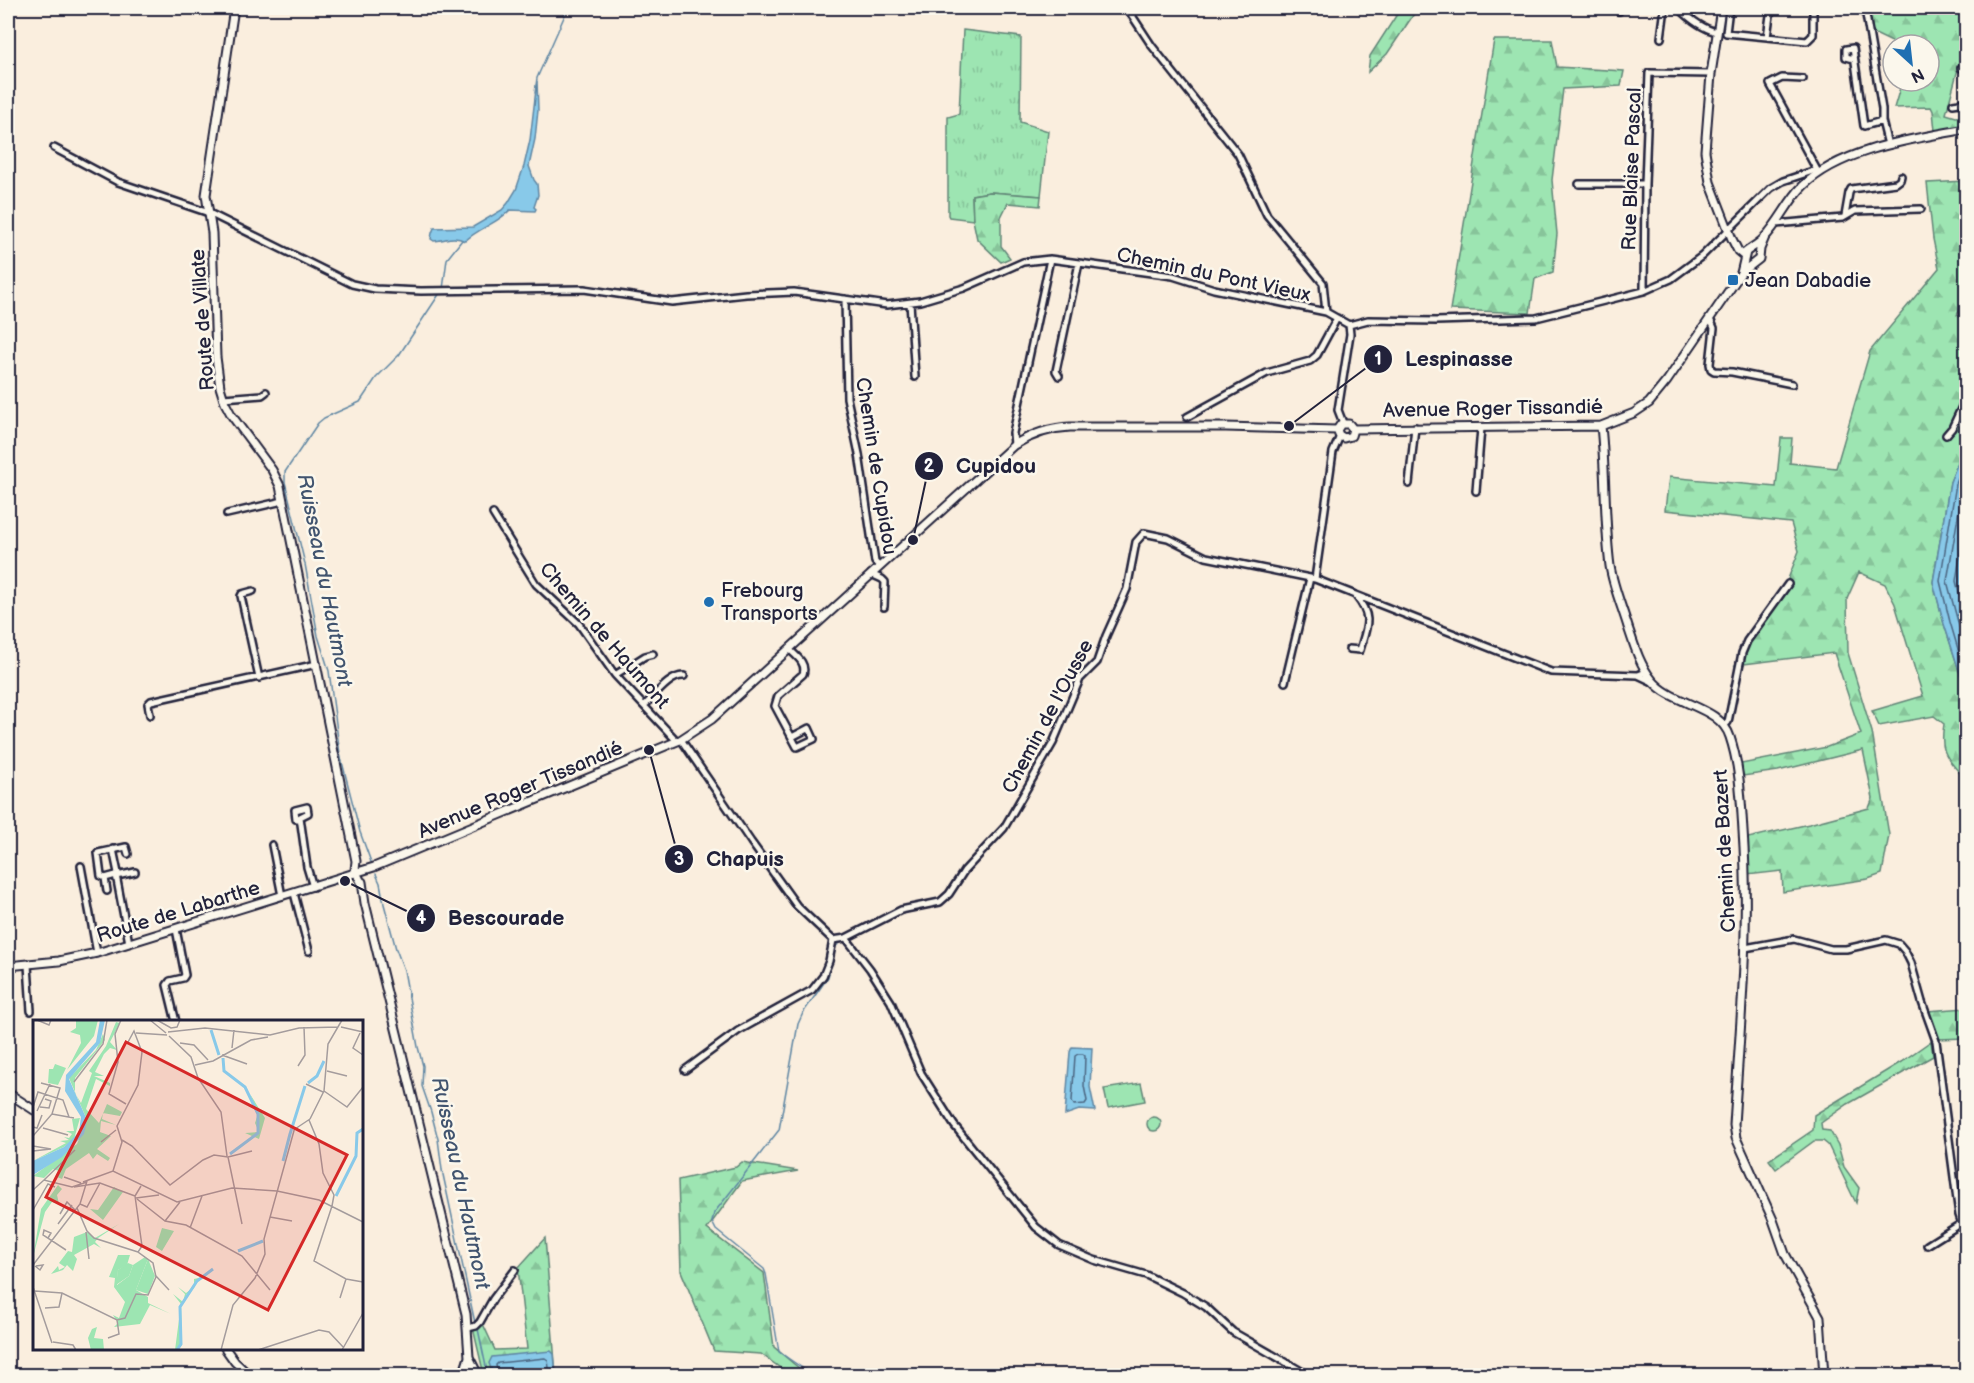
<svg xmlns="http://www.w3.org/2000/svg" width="1974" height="1383" font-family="'Balsamiq Sans',sans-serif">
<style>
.grass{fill:url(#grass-tufts);stroke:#608476;stroke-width:1.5}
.forest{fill:url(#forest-firs);stroke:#608476;stroke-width:1.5}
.garden{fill:#9de5b2;stroke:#608476;stroke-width:1.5}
.water{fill:#88c9e9;stroke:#5f86a3;stroke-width:1.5}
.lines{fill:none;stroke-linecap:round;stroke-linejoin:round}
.shore{stroke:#4b6581;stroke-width:1.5}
.stream{stroke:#5f86a3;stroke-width:1.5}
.street-casing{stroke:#22223b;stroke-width:10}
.secondary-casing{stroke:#22223b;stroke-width:11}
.street{stroke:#fbf7ec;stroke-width:5}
.secondary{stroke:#fbf7ec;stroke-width:7}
.poi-dot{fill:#1f6fb2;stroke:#fbf7ec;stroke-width:2}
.labels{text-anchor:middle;stroke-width:5;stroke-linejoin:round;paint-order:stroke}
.street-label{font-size:20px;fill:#22223b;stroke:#fbf7ec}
.poi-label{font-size:20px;fill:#22223b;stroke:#fbf7ec;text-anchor:start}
.water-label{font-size:21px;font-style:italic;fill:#41546f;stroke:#fbf7ec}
.inset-river{fill:none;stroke:#88c9e9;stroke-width:3}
.inset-road{fill:none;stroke:#a49c9d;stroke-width:1.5}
.view{fill:#d62828;fill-opacity:0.15;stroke:#d62828;stroke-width:3}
.inset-edge{fill:none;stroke:#22223b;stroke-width:3}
.leader{fill:none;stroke:#22223b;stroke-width:2}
.callout-dot{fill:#22223b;stroke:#fbf7ec;stroke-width:2}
.mark-label{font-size:18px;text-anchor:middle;font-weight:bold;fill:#fff}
.callout-label{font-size:21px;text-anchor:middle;font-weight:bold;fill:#22223b;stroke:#fbf7ec;stroke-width:5;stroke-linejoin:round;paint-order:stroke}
</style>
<defs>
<pattern id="grass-tufts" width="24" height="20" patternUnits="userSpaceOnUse" patternTransform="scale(1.5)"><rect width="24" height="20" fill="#9de5b2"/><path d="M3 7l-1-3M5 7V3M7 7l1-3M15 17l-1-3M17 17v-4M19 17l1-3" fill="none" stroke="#87c49a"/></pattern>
<pattern id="forest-firs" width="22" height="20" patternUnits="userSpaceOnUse" patternTransform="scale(1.5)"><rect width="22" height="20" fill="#9de5b2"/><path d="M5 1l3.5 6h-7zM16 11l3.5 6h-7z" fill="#87c49a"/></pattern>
</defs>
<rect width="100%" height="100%" fill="#faeede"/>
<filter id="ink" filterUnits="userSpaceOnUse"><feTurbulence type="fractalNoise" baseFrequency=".0167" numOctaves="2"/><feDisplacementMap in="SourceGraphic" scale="12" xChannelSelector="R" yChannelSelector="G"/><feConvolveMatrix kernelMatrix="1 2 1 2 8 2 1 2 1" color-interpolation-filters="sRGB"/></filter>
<g filter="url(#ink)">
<path class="grass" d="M963 30 1021 37 1020 122 1048 131 1041 196 990 192 972 195 973 220 949 217 948 215V117L959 114Z"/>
<path class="forest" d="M1401 8H1418L1387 54 1368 72 1370 56Z
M1866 8H1966L1962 54 1946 114 1956 117 1966 116V125L1935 131 1933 111 1931 107 1894 108 1902 81H1929V45H1898L1873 33Z
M1494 40H1552L1557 67 1624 71 1621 86 1563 89 1552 180 1557 234 1553 272 1535 279 1530 313 1450 310Z
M1966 181V299L1957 315 1966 320V443L1950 482 1933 582 1944 624 1966 692V772L1960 773C1944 756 1940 748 1944 724L1934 716 1879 726 1872 711 1923 696 1895 604 1885 584 1859 572 1847 599 1848 653 1872 732 1889 835 1882 874 1868 879 1783 892 1782 871 1747 875 1748 838 1809 824 1869 808 1873 798 1863 750 1778 771 1743 776 1741 764 1827 747 1861 734 1834 653 1735 665 1786 584 1799 551 1791 523 1665 510 1669 477 1776 487 1781 438H1792L1790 463 1836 468 1870 351 1939 268 1933 239 1927 183Z
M990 192 1041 196 1040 206 1008 203 1001 217V246L1010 258 1001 262 977 239 973 220 972 195Z
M1966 1008V1038L1938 1039 1927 1011Z
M1931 1041 1933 1056 1848 1104 1821 1123 1822 1130 1830 1131 1838 1145 1844 1167 1859 1188 1856 1203 1828 1145 1823 1141H1814L1776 1169 1769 1160 1813 1130 1814 1115 1901 1062Z
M742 1162 798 1171 742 1181 707 1229 764 1273 774 1347 807 1375H790L761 1354 714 1351 681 1271 678 1180 736 1167Z
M545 1238 556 1375H484L473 1328 483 1324 495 1350 527 1349 518 1268Z"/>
<path class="garden" d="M1141 1083 1145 1101 1108 1108 1104 1089Z
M1147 1124a7 7 0 1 1 14 0a7 7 0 1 1-14 0Z"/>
<path class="water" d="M537 81 538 110 535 139 529 166 534 180 537 184 538 195 534 207 536 209 535 211 510 210C498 223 479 228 465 241 454 235 446 240 434 241L431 239 432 233 434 228 473 227 502 210 508 203 516 190 524 166 530 140Z
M1966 443V692L1944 624 1933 582 1950 482Z
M1072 1047 1092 1048 1090 1087 1095 1111 1079 1110 1065 1115 1070 1052Z
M551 1351 554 1354 556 1375H493L489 1363 492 1357Z"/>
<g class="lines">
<path class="shore" d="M1966 459 1956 484 1940 581 1950 622 1966 676
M1966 478 1963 487 1947 581 1966 652
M1966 519 1956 581 1966 621
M1078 1054H1083L1085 1056 1084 1086 1087 1101 1085 1104 1074 1105 1072 1101 1075 1056Z
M498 1376 496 1365 498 1363 545 1358 548 1360 550 1376"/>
<path class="stream" d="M535 93 537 78 568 8
M443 289 447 259 462 240
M371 862 360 832 340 754 329 671 318 636 305 564 285 482V472L318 423 324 418 360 402 376 378 399 355 440 293
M376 874 380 883 384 904 396 949 404 970 418 1047 423 1066 422 1086 431 1112 438 1139 442 1170 475 1323
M478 1329 488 1376
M814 1376 779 1352 766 1274 764 1269 716 1230 712 1222 714 1213 779 1130 798 1024 803 1013 828 977 836 946 845 940"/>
<g class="street-casing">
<path id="street" d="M1127 8 1152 46 1238 154 1267 215 1323 283 1326 312 1349 325 1350 334 1338 410 1343 423
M1679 8C1689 18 1703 29 1717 32
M1729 8 1726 33 1807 41 1813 35V8
M1865 9 1882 109V121L1888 145
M1619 11 1621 8
M1767 37 1771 8
M1661 38 1665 8
M1854 59 1846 57V49L1853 48 1863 119 1864 126 1882 121
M1961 68H1966
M1803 79 1782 78 1770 84 1818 172
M1953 104 1966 102
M54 148 118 182 209 213 352 284 375 289 421 291 584 289 672 302 746 294 794 292 887 305 920 301 964 288 1023 262 1050 259 1173 276 1214 289 1326 312
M1579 184H1645
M1845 216 1849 193 1851 189 1896 183 1900 180 1901 176
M1776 224 1843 218 1855 211 1921 209
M1644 291 1645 184 1649 73 1711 74
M845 299 847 398 859 454 875 562 879 566
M910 303 915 377
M1710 319 1714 328 1710 364 1711 369 1714 371 1732 372 1792 384
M1349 325 1368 320 1436 321 1536 318 1644 291 1671 279 1702 256 1771 188 1783 181 1816 170
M1059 376 1056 371 1079 263
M223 398 262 395 266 392
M1187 417 1267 373 1310 361 1317 355 1337 318
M1946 435 1952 428 1966 398
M1014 445 1013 433 1050 259
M1409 484 1415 427
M1476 491 1481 428
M227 514 283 501
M493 514 536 584 579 624 615 675 675 739 682 741 751 842 797 906 833 940
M871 574 882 579 885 582 884 607
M1315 579 1333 452 1340 436
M253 591 242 594 241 596 259 678
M789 649C796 656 807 663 803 674L778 696 775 706 797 747 814 739 809 728 792 737
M1349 649 1360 650C1367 626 1373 617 1356 596
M615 675 645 656 653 654
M1638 675 1655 683
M1285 682 1310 578
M645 705C655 696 670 675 684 676
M150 715 148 704 151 701 317 664
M1725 725 1728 722 1742 653 1747 641 1788 584
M300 819H296L295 810 307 807 308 813 300 817 307 867 313 887
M272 845 282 896
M113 849 118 873 116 875
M81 866 97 953
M117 876 135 872
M105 878 101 876 98 853 126 847 128 854
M107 891 105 878 116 875 129 943
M294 893 309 951
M846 938 870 969 891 1002 921 1073 954 1125 1036 1227 1059 1245 1094 1260 1146 1275 1183 1293 1206 1307 1233 1332 1310 1376
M833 940 846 938 901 910 940 902 949 894 964 871 1004 828 1053 743 1080 679 1097 662 1106 636 1127 589 1136 542 1144 533 1168 538 1206 557 1315 579 1551 672 1638 675 1646 672
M1745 948 1794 939 1831 949H1846L1886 940 1899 944 1905 951 1911 963 1922 1002 1936 1041 1959 1215 1966 1236
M28 965 31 1011
M176 1022 167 985 170 981 183 978 185 975 176 929
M685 1070 738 1031 812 990 823 976 829 961 833 940
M1927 1245 1962 1223
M468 1328 476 1326 480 1322 493 1299 515 1270
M1897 1376 1898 1373"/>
</g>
<g class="secondary-casing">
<path id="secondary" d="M234 8 206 195 212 233 216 357 220 387 225 403 232 416 272 470 280 486 356 861 355 870 362 884
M1721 8 1711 74 1705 151 1710 182 1732 239 1738 251 1744 256
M1741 273 1746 252C1752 247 1759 244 1764 238 1779 223 1788 201 1803 186 1842 148 1914 139 1966 129
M1601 426C1606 472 1604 520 1610 566 1613 586 1622 607 1628 627 1634 645 1640 665 1652 680 1673 706 1720 705 1730 737 1740 767 1741 799 1743 831 1750 929 1740 1027 1734 1125L1736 1138 1773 1220 1785 1254 1820 1317 1824 1376
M1353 429 1601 426 1634 413 1649 403 1667 381 1741 273 1759 259 1760 249 1765 237
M1337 430 1339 435 1344 438 1351 436 1353 429
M1337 430 1341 424H1349L1353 429
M362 882 365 903 466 1314 469 1357 463 1376
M8 966 59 961 97 953 374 867 680 740 712 719 1014 445C1032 434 1049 428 1070 427H1226L1337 430
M8 1093 34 1110
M225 1348 235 1362 250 1376
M469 1357 476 1371V1376"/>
</g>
<use href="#street" class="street"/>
<use href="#secondary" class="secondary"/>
</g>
</g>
<g class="poi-dot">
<rect x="1727" y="274" width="12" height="12" rx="3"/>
<circle cx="709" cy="602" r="6"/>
</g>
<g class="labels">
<g class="street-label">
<text transform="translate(1631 169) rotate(-88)" y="7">Rue Blaise Pascal</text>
<text transform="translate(1214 274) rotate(12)" y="7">Chemin du Pont Vieux</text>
<text transform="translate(202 320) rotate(-94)" y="7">Route de Villate</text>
<text transform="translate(1493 408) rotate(-1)" y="7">Avenue Roger Tissandié</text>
<text transform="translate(877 466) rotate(81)" y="7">Chemin de Cupidou</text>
<text transform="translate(605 635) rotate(49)" y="7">Chemin de Haumont</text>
<text transform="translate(1047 716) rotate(-62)" y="7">Chemin de l'Ousse</text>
<text transform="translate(520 789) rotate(-23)" y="7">Avenue Roger Tissandié</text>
<text transform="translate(1724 851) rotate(-93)" y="7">Chemin de Bazert</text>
<text transform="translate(178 911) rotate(-17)" y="7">Route de Labarthe</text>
</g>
<g class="poi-label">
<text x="1745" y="287">Jean Dabadie</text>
<text x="721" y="597">Frebourg<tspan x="721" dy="23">Transports</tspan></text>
</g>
<g class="water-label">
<text transform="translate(325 580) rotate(79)" y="7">Ruisseau du Hautmont</text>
<text transform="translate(461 1183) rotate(78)" y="7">Ruisseau du Hautmont</text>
</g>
</g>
<g transform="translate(33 1020)">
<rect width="330" height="330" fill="#faeede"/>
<path d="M129 208 141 211 129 231 123 227ZM115 239 122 256 115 274 103 270ZM95 243 100 245 96 256 83 265 85 250ZM64 307 61 318 70 319 71 330H58L55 318 59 309Z" fill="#9de5b2"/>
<path d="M43 0H65L61 16 34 50 48 23 47 15 37 12 43 8ZM83 2 87 3 77 22 84 30 77 28 71 34 62 52 71 56H61L77 63V66L63 59 53 89 66 103 74 84 89 92 87 96 70 93 69 99 83 105 68 101 67 112 78 116 64 129 77 138 75 141 64 134 60 139 56 133 33 149 29 159 24 157 26 151 20 149 11 158 0 156 44 124 54 100 36 58 63 30 70 14 72 20 42 58V73L48 83 59 53 56 51 73 26ZM217 74 232 98 226 119 212 113 226 112 222 103 225 94ZM47 98 41 119 31 127 0 141 33 123 27 121 36 120 31 117 36 118 39 114 33 111H41L39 99ZM25 165 29 169 24 175 26 184 19 182 12 192 0 237 8 189ZM81 167 90 172 70 200 57 189 65 190ZM86 204 65 218 62 222 68 228 61 224 41 235 44 239 40 251 34 245 30 250 18 254 25 246 26 250 32 247 26 243 35 231 39 232 41 217 54 212 62 218ZM85 235H97L94 245 85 250 84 265 96 256 100 245 112 237 115 239 103 270 115 277V283L138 294 117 285 107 304 81 307 85 303 80 295 86 298 92 282 81 267 82 258 76 257ZM170 257 171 258 164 260 161 268 154 274 148 286 149 325 142 330 148 284 140 274 150 282 152 274 145 267 153 273 161 267V259Z" fill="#9de5b2"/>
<path d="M22 44 33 48 25 65 15 63 16 49H20Z" fill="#9de5b2"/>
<path d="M67 0H72L67 23 36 59 54 100 51 114 29 137 0 155V141L31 127 46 112 48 97 32 71 33 55 63 22Z" fill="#88c9e9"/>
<path class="inset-river" d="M178 10 186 35M190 38 191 51 212 67 225 94V113L197 134M275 63 284 56 291 41M257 114 272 66M250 141 257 114M303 176 323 136 324 113 330 109M205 231 230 221M144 330 148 324 147 287 164 261 180 249"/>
<path class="inset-road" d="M4 0 16 5 18 0M88 0 82 14 85 42 76 74 93 84M117 0 133 13M124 0 138 8 144 7 147 0M308 7 330 12M135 12 172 8 237 15 266 8 305 7M103 13 134 15M327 13 320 28 330 35M136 16 158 37 165 58 188 92 194 136M147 23 161 25 175 40M199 28 201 10M189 35 214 44M162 45 180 41 218 20 235 17M265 46 272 35 271 7M294 51 314 56M41 62 70 24 74 0M273 64 290 72M291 71 295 24 309 0M291 71 314 87 330 67M0 87 5 72 30 80 36 97M7 87 16 88 18 81 12 79M4 91 17 64M19 94 41 98M277 99 291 71M276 100 286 124 290 153 301 175 299 186M0 107 4 108 9 95M10 108 35 115M262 109 277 99M0 116 19 94 27 68 8 63M89 120 99 126 137 165 170 140 181 135 195 137M68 122 83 110M0 126 18 129 0 131M195 137 209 204M195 137 219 131M80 151 89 122 84 106 105 65 109 32 101 11 94 24M31 157 48 163M11 160 42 130M50 162 80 151 144 182 199 168 244 171 286 180 330 202M41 167 67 163 102 176M0 170 11 160 39 167 54 162M103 178 126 175M104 179 132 201 153 205 209 236 237 270M47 184 54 187 67 163M299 186 281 241 313 259 330 262M44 188 54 211 61 218 105 232M0 190 15 164 22 167M27 194 34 182 42 190M237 197 259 201M132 201 147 182M25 204 39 185M157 208 169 176M53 212 56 239M15 218 18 213 11 210 10 215 33 230M0 245 47 184 54 161M2 246 7 250 10 245 3 246M123 256 136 270M0 267 19 323M2 271 29 273 84 300 92 298 103 274 115 275 123 257 120 243 105 232 109 226 102 176 108 166M307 278 313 259M12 288 26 287 29 273M75 318 86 314 84 300M20 322 40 325 43 330M188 330 200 285 222 258 232 234 231 219 262 107M225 330 286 310 296 312 311 328M309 330 330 293"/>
<path class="view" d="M93 22 314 135 235 290 13 177Z"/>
<rect width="330" height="330" class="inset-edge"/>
</g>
<path class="leader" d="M1289 426L1378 359M913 540L929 466M649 750L679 859M345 881L421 918"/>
<g class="callout-dot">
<circle cx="1289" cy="426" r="6"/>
<circle cx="913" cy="540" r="6"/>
<circle cx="649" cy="750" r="6"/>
<circle cx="345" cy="881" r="6"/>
<circle cx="1378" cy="359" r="15"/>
<circle cx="929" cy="466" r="15"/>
<circle cx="679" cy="859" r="15"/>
<circle cx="421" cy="918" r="15"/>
</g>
<g class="mark-label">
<text x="1378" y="365">1</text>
<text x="929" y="472">2</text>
<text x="679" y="865">3</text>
<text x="421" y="924">4</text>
</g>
<g class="callout-label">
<text x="1459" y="366">Lespinasse</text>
<text x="996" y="473">Cupidou</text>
<text x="745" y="866">Chapuis</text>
<text x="506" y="925">Bescourade</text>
</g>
<rect width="1974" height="1383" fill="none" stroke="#fbf7ec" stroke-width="30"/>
<rect x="15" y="15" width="1944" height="1353" fill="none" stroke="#22223b" stroke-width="2" filter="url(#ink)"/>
<g transform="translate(1911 63) rotate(153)"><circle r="28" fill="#fbf7ec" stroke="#a4a2a5" stroke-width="1.5"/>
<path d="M0-4.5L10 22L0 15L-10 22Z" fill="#1f6fb2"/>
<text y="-9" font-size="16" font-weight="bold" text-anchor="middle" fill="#22223b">N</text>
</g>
</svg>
